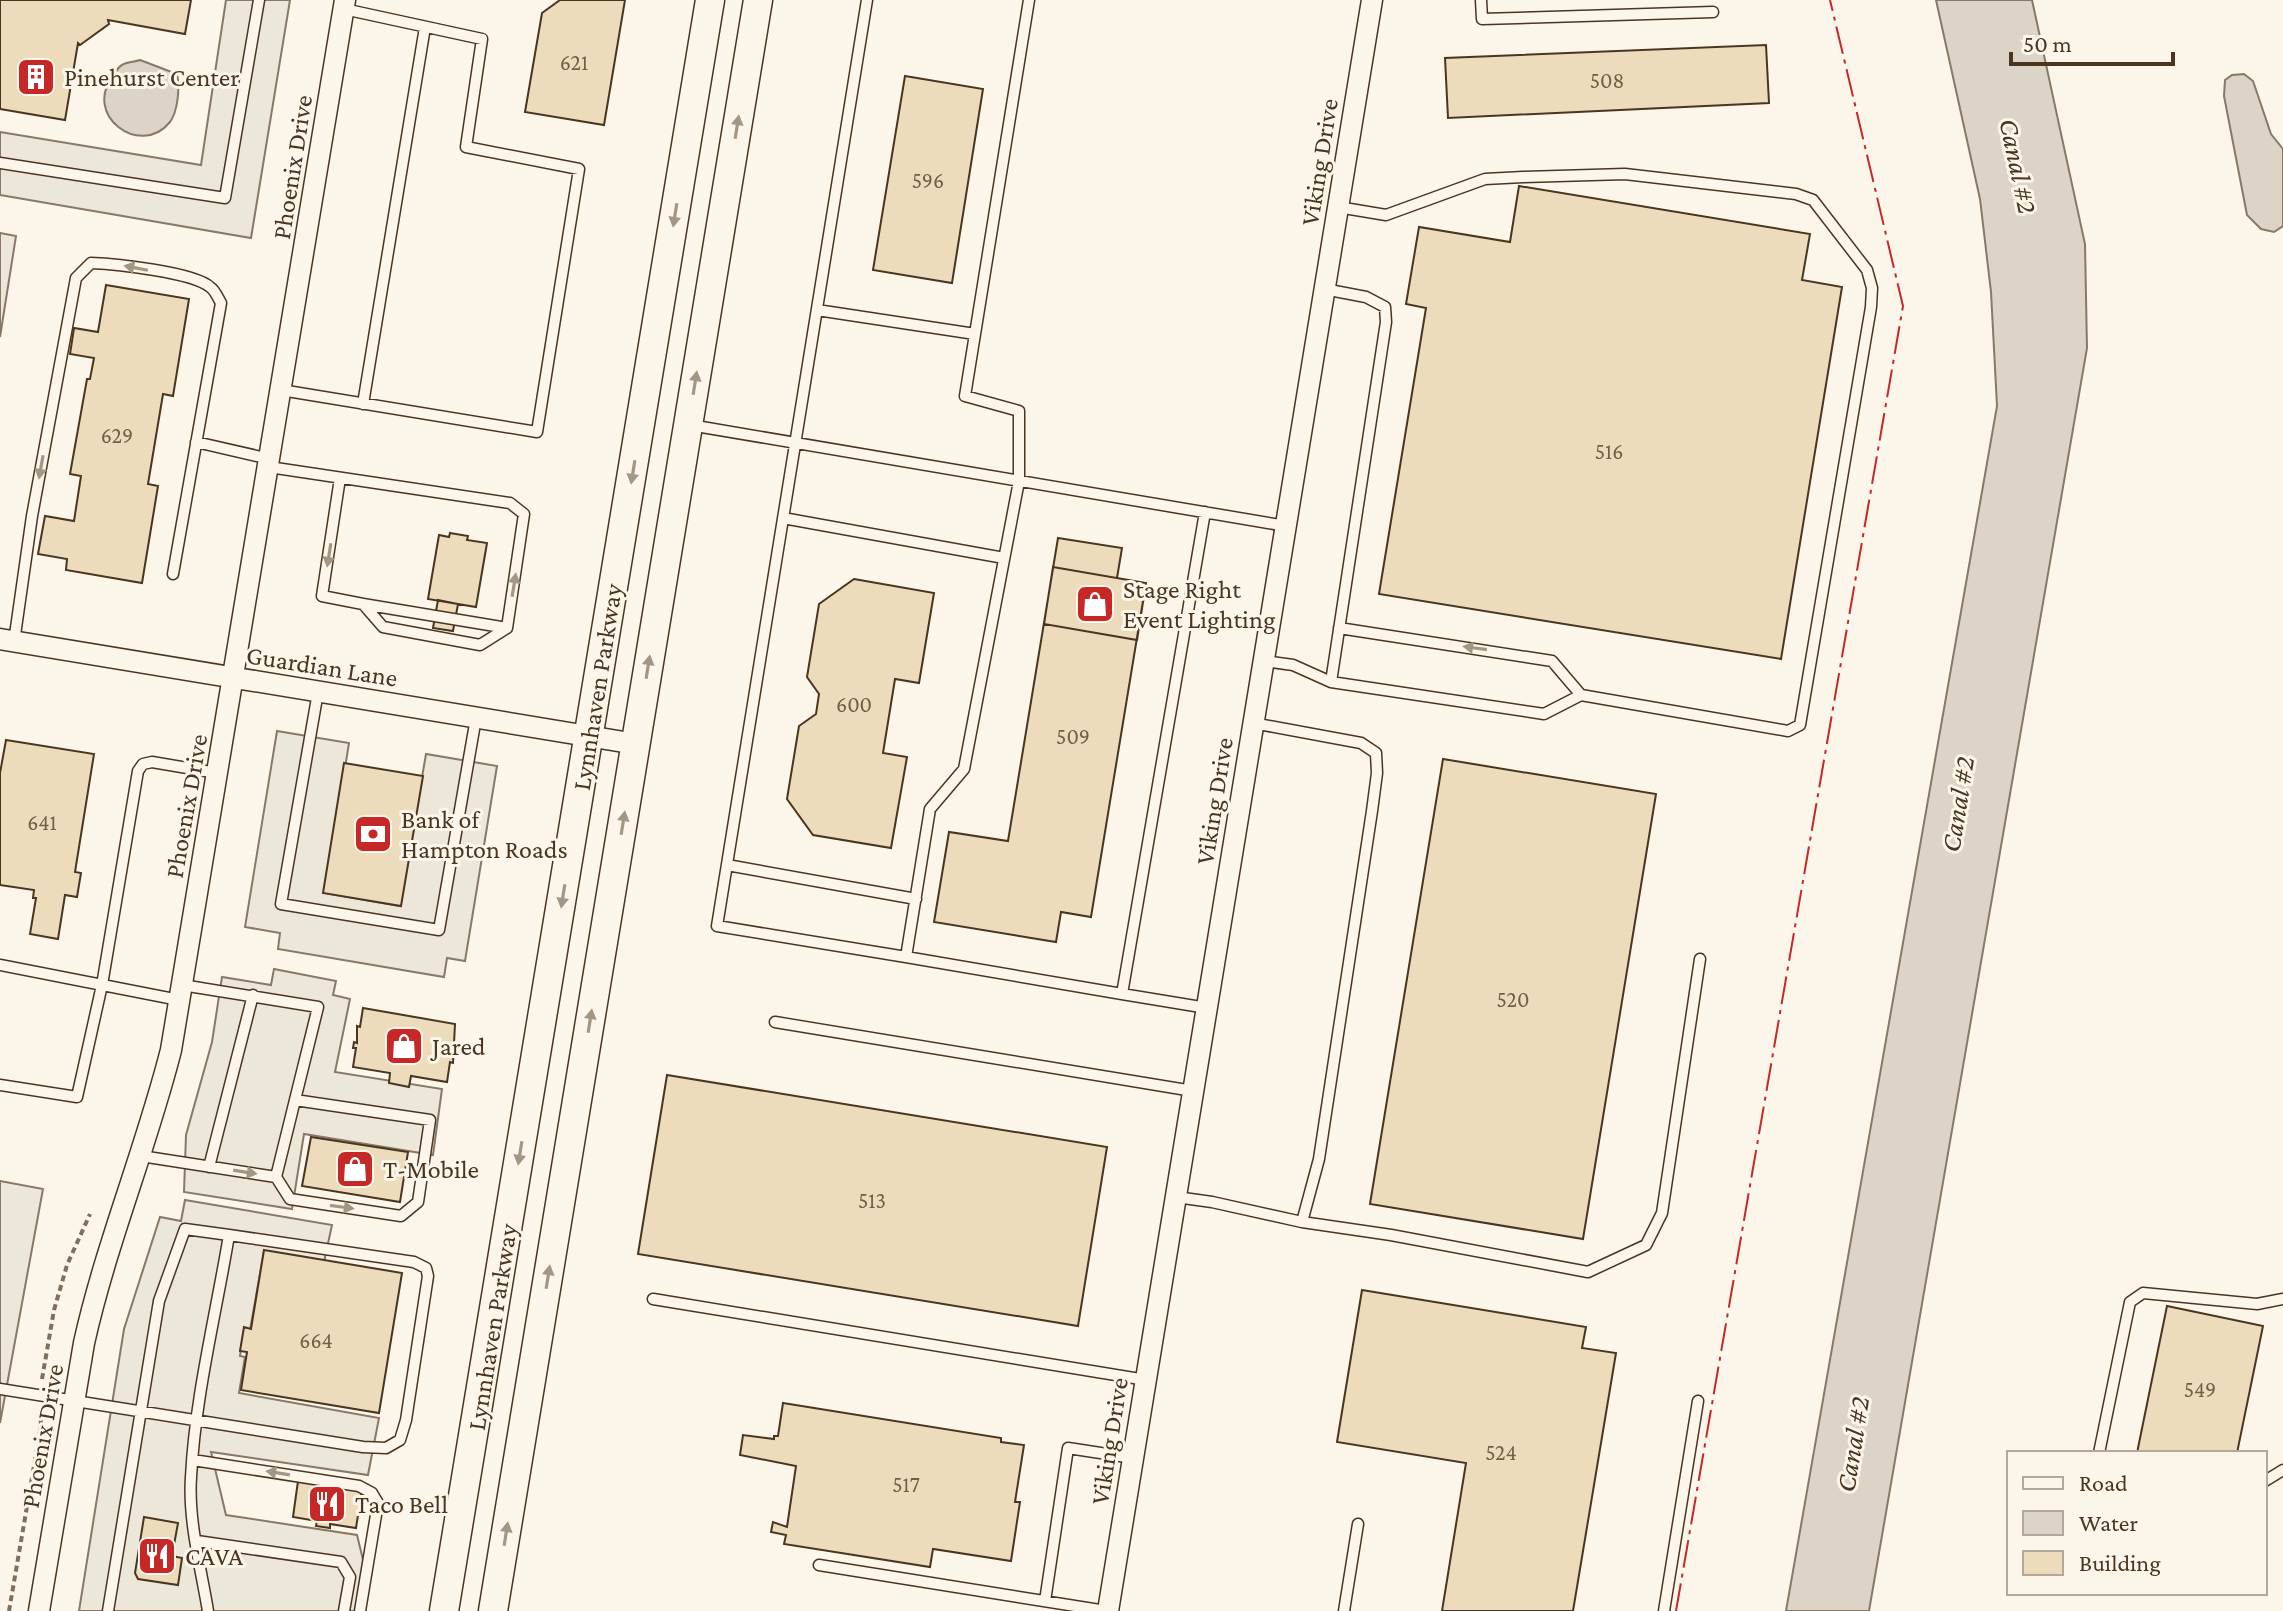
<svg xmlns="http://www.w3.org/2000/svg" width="2283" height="1611" font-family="'Crimson Pro',serif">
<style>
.parking{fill:#ede7d9;stroke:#887966;stroke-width:2}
.water{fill:#dcd4c6;stroke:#887966;stroke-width:2}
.building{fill:#ecdcbc;stroke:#4a3520;stroke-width:2}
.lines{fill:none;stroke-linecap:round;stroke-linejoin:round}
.lane-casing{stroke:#4a3520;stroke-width:13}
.street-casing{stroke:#4a3520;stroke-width:23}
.secondary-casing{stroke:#4a3520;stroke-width:31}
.path{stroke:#7f6f5c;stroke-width:4;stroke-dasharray:6 4;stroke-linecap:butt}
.lane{stroke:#fbf6e9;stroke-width:10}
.street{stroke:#fbf6e9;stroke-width:20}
.secondary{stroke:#fbf6e9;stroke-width:28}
.power{stroke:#c62828;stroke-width:2;stroke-dasharray:28 6 4 6;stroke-linecap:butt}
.oneway{fill:#a29684}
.labels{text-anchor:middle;stroke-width:6;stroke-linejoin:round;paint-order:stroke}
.number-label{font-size:22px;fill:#725f47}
.poi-label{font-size:26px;fill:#4a3520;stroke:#fbf6e9;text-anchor:start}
.street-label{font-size:26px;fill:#4a3520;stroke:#fbf6e9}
.water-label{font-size:28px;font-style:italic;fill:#4a3520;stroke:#fbf6e9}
</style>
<rect width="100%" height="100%" fill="#fbf6e9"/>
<path class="parking" d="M226 0H290L251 238 0 195V132L201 165Z
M0 233 16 236 0 337Z
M277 731 349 743 325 893 400 906 426 754 497 766 465 961 447 958 444 977 278 949 280 933 245 927Z
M274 969 336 981 333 995 350 999 335 1072 442 1089 433 1155 304 1134 292 1209 184 1192 186 1135 212 1042 222 977 271 985Z
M0 1181 43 1189 0 1423Z
M185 1200 332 1225 324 1262 264 1251 250 1330H244L240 1356 245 1357 239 1393 379 1418 368 1475 211 1452 226 1515 357 1535 364 1564 355 1611H79L124 1329 160 1217 181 1221Z"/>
<path class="water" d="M1936 0H2032L2085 244 2087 348 1869 1611H1786L1997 406 1991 292 1980 199Z
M140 60 177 74C180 87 178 111 170 122 140 159 81 114 114 75 116 71 118 67 122 65 126 62 135 62 140 60Z
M2244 74 2253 81 2271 134 2283 149V226L2274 232 2261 229 2247 215 2224 96 2225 80 2232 75Z"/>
<path class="building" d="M0 0H191L185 34 108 20 109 24 80 45 78 43 65 120 0 109Z
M560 0H625L604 125 525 112 542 13Z
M1766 45 1769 103 1448 118 1445 58Z
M905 76 983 89 952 283 873 270Z
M1519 186 1810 234 1802 280 1842 287 1781 659 1379 594 1426 308 1406 304 1419 227 1510 242Z
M106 285 189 299 173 396 163 394 148 484 158 486 142 583 66 570 67 559 38 554 45 516 74 521 81 476 70 474 87 379H90L94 358 70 354 74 328 98 332Z
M450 533 468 536 467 540 487 543 476 607 428 599 439 535 449 537Z
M1058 538 1122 548 1117 578 1146 583 1091 917 1061 912 1056 942 934 922 949 832 1008 841Z
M1053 567 1146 583 1137 640 1044 624Z
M854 579 934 593 919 683 895 679 883 753 907 757 891 848 813 835 787 799 799 726 816 714 819 694 807 677 819 604Z
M438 600 458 604 453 631 433 628Z
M6 740 94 754 75 872 81 873 77 897 65 895 58 939 30 934 36 898H33L34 890 0 885V773Z
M1443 759 1656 794 1583 1239 1370 1204Z
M344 763 423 776 401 906 323 893Z
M363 1008 455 1024 453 1063 450 1062 447 1082 411 1076 409 1087 389 1083 390 1073 353 1067 356 1048H353L354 1042 357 1043V1026L360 1027Z
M667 1075 1107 1147 1078 1326 638 1254Z
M311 1137 408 1152 400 1202 302 1186Z
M264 1250 402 1273 379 1413 241 1390 247 1352 240 1351 244 1327 251 1329Z
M1362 1290 1586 1327 1582 1348 1616 1353 1573 1611H1442L1466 1463 1337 1442Z
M2167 1306 2263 1326 2237 1453H2137Z
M783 1403 1001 1438V1442L1024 1445 1015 1502H1020L1011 1561 933 1549 930 1567 784 1544 786 1535 771 1532 773 1522 787 1527 796 1466 740 1455 743 1435 774 1439V1436H778Z
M298 1481 362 1490 356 1528 330 1524V1528L316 1526 317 1521 293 1517Z
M144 1517 178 1523 172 1556 182 1558 178 1585 138 1579 135 1573Z"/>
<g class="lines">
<g class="lane-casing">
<path id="lane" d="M867 0 717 926 906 957
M1029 0 965 396 1019 411V481L964 769 930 809 906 957 1122 994
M1481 0 1482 19 1713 12
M0 163 225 198 259 0
M1338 207 1386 215 1485 179 1523 177 1625 174 1796 194 1813 200 1867 270 1872 288 1871 307 1800 725 1788 731 1581 695
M817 310 975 334
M281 390 537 432 579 169 466 147 482 39 344 9
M363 404 425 27
M690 425 1286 526
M196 442 270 459
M269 467 510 503 524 514 507 628 480 645 383 627 363 604 322 596 340 478
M1205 512 1122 994 1207 1008
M783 518 1004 558
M363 604 507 628
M14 642 32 516 76 278 91 263C115 264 193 272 210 287 215 290 218 298 221 303L173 574
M1264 661 1293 665 1331 682 1386 322 1385 307 1366 297 1324 289
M1331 682 1544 714 1581 695 1552 661 1339 628
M318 692 281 904 439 930 476 718
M727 865 916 899
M0 965 179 1000
M182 985 318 1007 295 1100 430 1120 418 1202 401 1216 290 1199 276 1177
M775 1022 1193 1091
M0 1085 77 1097 102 985 138 771 143 764 152 762 217 773
M141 1156 276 1177 295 1100
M209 1167 253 995
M1176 1197 1212 1202 1302 1222 1319 1159 1372 811 1377 773 1376 753 1361 743 1253 723
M1302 1222 1391 1235 1588 1272 1646 1245 1662 1213 1700 959
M653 1299 1146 1380
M0 1389 363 1447 386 1448 400 1440 406 1420 428 1276 426 1268 414 1262 229 1235
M2099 1453 2130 1302 2143 1293 2257 1304 2283 1299
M193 1460 359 1486 372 1493 378 1503 360 1611
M2265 1481 2283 1470
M197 1541 341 1562 350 1577 344 1611
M819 1565 1106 1611
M1045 1601 1068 1448 1133 1458
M108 1611 159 1301 185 1229 229 1235C216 1314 195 1397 191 1477 188 1521 201 1568 208 1611
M1344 1611 1358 1524
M1664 1611 1698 1401"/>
</g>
<g class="street-casing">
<path id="street" d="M0 639 636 744
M39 1611 84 1343C106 1244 146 1149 171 1050L345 0
M1108 1611 1372 0"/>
</g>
<g class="secondary-casing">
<path id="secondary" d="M444 1611 710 0
M493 1611 758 0"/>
</g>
<path class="path" d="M42 1379 54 1310 67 1265 90 1214
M9 1611 41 1425 40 1412"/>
<use href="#lane" class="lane"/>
<use href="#street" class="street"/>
<use href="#secondary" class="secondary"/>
<path class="power" d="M1676 1611 1903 306 1830 0"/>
</g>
<defs><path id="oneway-solid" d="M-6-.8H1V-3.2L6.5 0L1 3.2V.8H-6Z" transform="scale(2)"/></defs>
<g class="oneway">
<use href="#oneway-solid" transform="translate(737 127) rotate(-81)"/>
<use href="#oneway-solid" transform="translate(675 215) rotate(99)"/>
<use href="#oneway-solid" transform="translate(136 268) rotate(-169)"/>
<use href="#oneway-solid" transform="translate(695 383) rotate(-81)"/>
<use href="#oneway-solid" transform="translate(41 467) rotate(100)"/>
<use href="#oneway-solid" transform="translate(633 472) rotate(99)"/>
<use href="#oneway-solid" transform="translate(329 555) rotate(99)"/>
<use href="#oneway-solid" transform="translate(514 585) rotate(-81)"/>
<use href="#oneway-solid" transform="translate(1475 648) rotate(-172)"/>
<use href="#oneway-solid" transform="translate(648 667) rotate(-81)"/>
<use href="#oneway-solid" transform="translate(623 823) rotate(-81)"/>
<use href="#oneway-solid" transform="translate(563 896) rotate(99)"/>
<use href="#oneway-solid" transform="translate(590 1021) rotate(-81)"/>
<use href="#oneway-solid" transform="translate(520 1153) rotate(99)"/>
<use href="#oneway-solid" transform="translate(245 1172) rotate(9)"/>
<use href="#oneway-solid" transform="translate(342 1207) rotate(8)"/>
<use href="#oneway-solid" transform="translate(548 1277) rotate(-81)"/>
<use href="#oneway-solid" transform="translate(278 1473) rotate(-171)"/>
<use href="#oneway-solid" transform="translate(506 1534) rotate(-81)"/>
</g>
<defs>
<g id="building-square" transform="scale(2)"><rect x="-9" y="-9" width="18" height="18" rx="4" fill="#c62828" stroke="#fbf6e9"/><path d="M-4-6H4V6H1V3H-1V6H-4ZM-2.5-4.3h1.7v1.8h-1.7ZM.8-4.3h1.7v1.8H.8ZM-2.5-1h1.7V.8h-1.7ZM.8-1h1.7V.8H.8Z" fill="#fff"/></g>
<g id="shop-square" transform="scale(2)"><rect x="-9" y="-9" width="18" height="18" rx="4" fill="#c62828" stroke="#fbf6e9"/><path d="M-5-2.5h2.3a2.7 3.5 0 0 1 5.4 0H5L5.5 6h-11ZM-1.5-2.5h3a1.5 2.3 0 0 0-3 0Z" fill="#fff"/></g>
<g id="bank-square" transform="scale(2)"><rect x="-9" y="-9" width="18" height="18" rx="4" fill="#c62828" stroke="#fbf6e9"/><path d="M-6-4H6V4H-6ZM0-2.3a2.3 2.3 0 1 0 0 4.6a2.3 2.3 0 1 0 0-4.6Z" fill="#fff"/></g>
<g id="restaurant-square" transform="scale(2)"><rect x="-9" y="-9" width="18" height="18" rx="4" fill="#c62828" stroke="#fbf6e9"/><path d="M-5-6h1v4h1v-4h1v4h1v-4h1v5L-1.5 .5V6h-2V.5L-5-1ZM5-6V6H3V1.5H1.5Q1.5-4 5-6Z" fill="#fff"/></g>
</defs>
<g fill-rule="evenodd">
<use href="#building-square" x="36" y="77"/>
<use href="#shop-square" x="1095" y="604"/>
<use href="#bank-square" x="373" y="834"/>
<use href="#shop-square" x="404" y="1046"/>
<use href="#shop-square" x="355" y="1169"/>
<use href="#restaurant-square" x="327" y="1504"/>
<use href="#restaurant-square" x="157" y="1556"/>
</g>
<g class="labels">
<g class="number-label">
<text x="574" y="70">621</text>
<text x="1607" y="88">508</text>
<text x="928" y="188">596</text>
<text x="117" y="443">629</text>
<text x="1609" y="459">516</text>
<text x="854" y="712">600</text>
<text x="1073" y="744">509</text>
<text x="42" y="830">641</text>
<text x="1513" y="1007">520</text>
<text x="872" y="1208">513</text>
<text x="316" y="1348">664</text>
<text x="2200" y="1397">549</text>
<text x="1501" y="1460">524</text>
<text x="906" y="1492">517</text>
</g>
<g class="poi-label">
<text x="64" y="86">Pinehurst Center</text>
<text x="1123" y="598">Stage Right<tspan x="1123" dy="30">Event Lighting</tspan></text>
<text x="401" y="828">Bank of<tspan x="401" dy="30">Hampton Roads</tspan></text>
<text x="432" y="1055">Jared</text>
<text x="383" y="1178">T-Mobile</text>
<text x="355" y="1513">Taco Bell</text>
<text x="185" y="1565">CAVA</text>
</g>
<g class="street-label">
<text transform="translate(1319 162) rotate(-81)" y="9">Viking Drive</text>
<text transform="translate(292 167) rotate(-81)" y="9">Phoenix Drive</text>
<text transform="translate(322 666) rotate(9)" y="9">Guardian Lane</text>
<text transform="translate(597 687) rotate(-81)" y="9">Lynnhaven Parkway</text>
<text transform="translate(1214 801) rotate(-81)" y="9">Viking Drive</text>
<text transform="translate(186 806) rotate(-80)" y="9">Phoenix Drive</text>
<text transform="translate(492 1327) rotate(-81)" y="9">Lynnhaven Parkway</text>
<text transform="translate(42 1436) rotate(-80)" y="9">Phoenix Drive</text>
<text transform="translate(1109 1441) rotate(-81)" y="9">Viking Drive</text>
</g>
<g class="water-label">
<text transform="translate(2019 166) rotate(78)" y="10">Canal #2</text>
<text transform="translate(1957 804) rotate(-81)" y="10">Canal #2</text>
<text transform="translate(1852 1444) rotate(-81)" y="10">Canal #2</text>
</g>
</g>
<rect x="2007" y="1451" width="260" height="144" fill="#fbf6e9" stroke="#b4a999" stroke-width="2"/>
<rect x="2023" y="1477" width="40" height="12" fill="#fbf6e9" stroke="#b4a999" stroke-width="2"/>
<text x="2079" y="1491" font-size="24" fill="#4a3520">Road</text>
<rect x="2023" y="1511" width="40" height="24" fill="#dcd4c6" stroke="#b4a999" stroke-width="2"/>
<text x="2079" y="1531" font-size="24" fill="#4a3520">Water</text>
<rect x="2023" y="1551" width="40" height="24" fill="#ecdcbc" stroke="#b4a999" stroke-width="2"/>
<text x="2079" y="1571" font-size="24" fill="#4a3520">Building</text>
<path d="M2011 52v12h162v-12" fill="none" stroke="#4a3520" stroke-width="4"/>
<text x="2023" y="52" font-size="24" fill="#4a3520" stroke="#fbf6e9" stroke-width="6" paint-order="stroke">50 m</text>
</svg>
